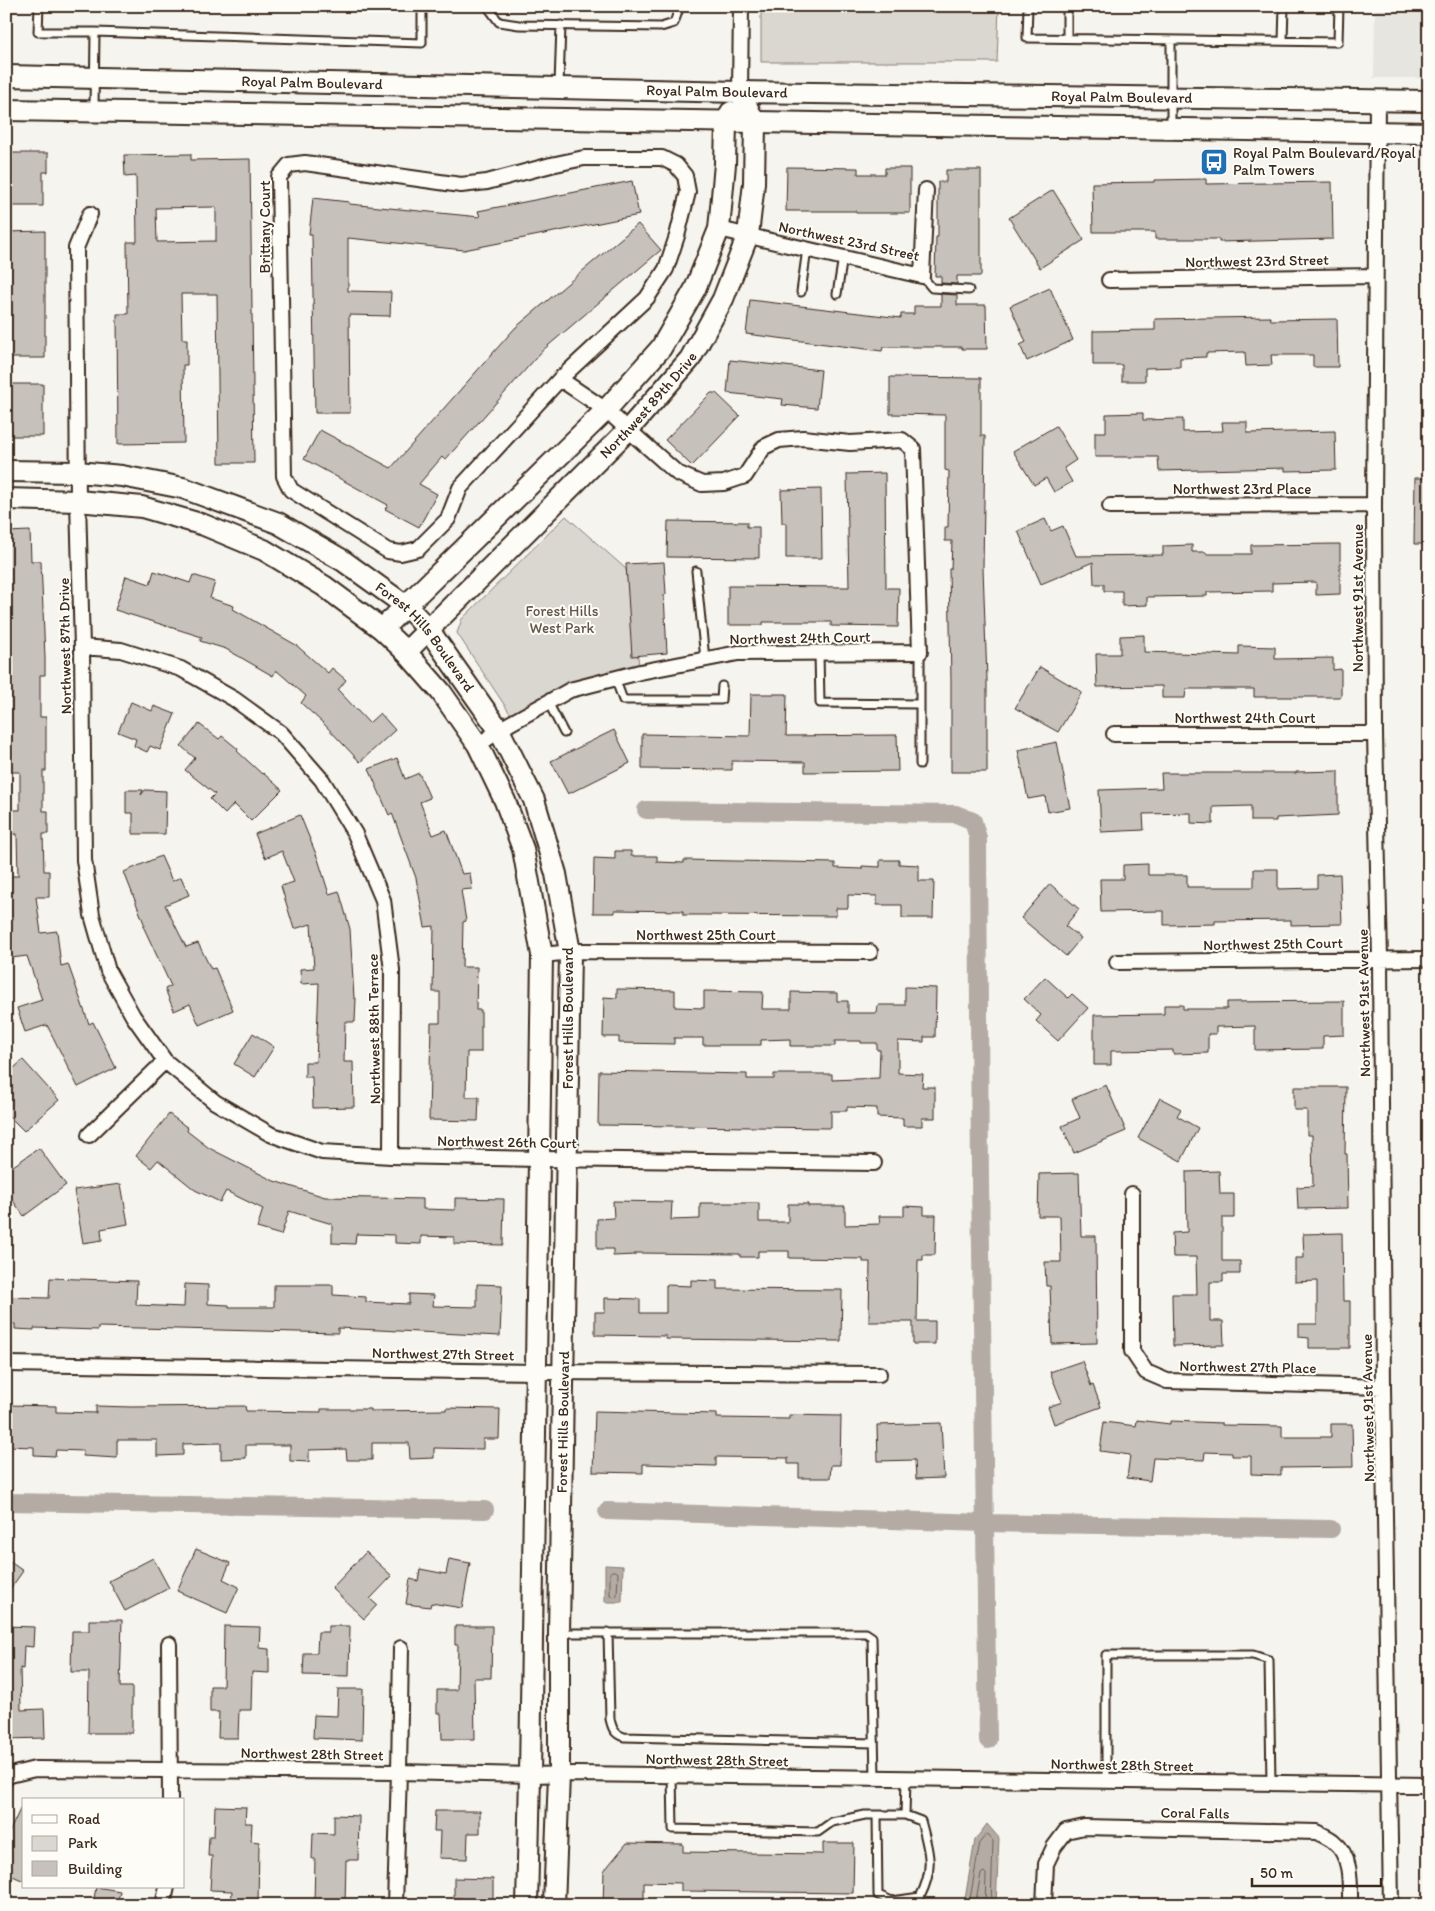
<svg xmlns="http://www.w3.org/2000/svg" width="1435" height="1911" font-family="Itim,sans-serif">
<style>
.built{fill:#e7e5df}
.green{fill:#dad6d0;stroke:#8a8077}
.water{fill:#b4aca4;stroke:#84786e}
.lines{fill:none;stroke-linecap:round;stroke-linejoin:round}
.shore{stroke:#6b5e54;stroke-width:1}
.canal{stroke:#b4aca4;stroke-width:18}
.building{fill:#c7c1bb;stroke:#3b2a1e;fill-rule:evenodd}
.lane-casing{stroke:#3b2a1e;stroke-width:11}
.street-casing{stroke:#3b2a1e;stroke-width:18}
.secondary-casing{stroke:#3b2a1e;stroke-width:24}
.lane{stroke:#fdfcf7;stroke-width:7}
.street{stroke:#fdfcf7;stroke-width:14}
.secondary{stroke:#fdfcf7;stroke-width:20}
.labels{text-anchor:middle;stroke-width:4;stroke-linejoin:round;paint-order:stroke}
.street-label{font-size:15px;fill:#3b2a1e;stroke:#fdfcf7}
.poi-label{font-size:15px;fill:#3b2a1e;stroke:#fdfcf7;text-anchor:start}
.park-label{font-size:15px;fill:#63554a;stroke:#fdfcf7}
</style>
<rect width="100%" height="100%" fill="#f5f4ee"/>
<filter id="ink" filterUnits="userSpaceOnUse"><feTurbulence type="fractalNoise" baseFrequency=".02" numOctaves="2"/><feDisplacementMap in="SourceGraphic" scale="10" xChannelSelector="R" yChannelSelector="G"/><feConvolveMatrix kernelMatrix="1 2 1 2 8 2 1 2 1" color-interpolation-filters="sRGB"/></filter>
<g filter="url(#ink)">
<path class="built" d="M1375 6H1429V78H1374Z"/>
<path class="green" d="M761 6H999L997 62H761Z
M566 516 626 569 640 672 570 690 515 721 457 633 462 619Z"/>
<path class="water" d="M605 1565 623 1566 622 1602H605Z
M987 1824 999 1838 996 1905H964L975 1840Z"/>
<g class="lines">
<path class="shore" d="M612 1571H616L618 1573 617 1595 615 1597 610 1595V1573Z
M969 1905 980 1842 987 1834 993 1841 991 1905
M975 1905 981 1874 984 1872 986 1874 985 1905"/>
<path class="canal" d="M646 810 956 814 973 821 978 838 980 1181 988 1740
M6 1502 485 1510
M607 1511 985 1523 1331 1529"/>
</g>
<path class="building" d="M6 153H48V172H43V206H6Z
M191 154V160L250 159 254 463H219L217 294H181L182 339H187V365H183L184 443 118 444 117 314H128L127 242H137L136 176 125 177 124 155ZM216 207V241L157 242 156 208Z
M787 167 858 168V174H885V168H910V213H856V211H786Z
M946 170H981V276H957V284L941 283V276H935L936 237H938V182H946Z
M1206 179V184L1332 182 1333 239 1219 242V239H1155V232H1093L1092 183 1154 182V180Z
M632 181 639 215 464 250 348 238V291L391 292 390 316 349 315 350 413H315L312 234H309L313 198 349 202V204L480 217 478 211Z
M1053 190 1084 240 1040 268 1009 218Z
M638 224 661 250 543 350 445 460 442 457 419 484 437 494 419 527 385 509 388 505 304 459 320 430 391 468 515 328Z
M45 231V358H6V232Z
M1050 288 1073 340 1027 361 1020 345 1026 342 1010 306Z
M941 294 957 295V305H986L987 349H962V347H883L882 351 746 334 750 300 901 318V314H914V306H941Z
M1270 317 1271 320 1337 319 1338 367H1313V355H1271L1272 365 1246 366 1245 352 1206 353V357L1180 358V367L1145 368V381H1122V365H1093V331L1155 330V319Z
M730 360 821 370 817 408 782 405 783 399 727 393Z
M890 377 981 378V436H985L983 568 987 680V772H951V681L949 569H951L952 541H945V527H948L949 471 945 470V415L890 414Z
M6 384H43V436H6Z
M711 393H716L740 416 692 466 665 440Z
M1143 413V420L1183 419V432L1223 431 1222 422H1247V433L1335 431 1336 470 1285 471V468L1159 471 1158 457H1095V432H1106V414Z
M1056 426 1076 460 1064 468 1072 482 1054 492 1046 478 1034 485 1013 451Z
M885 473 886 588H899L898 627 831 626V622H763V625H728V586L849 587 847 474Z
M1415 478H1429V544H1414Z
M821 489 822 558H786V523H782L781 490Z
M1045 519 1051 531 1063 526 1076 556 1163 555V546L1192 545V552H1206V554H1251V545L1340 544V594L1316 595V582L1272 583V591L1207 592V596L1147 597V605L1122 606V591H1104V584H1094L1093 562 1041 584 1018 531Z
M668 521 747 522V527H759V558L667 557Z
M30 531 31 561H41L45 658V675H40V717H46V771H43V811H48V834H43L44 871H49V897H36L41 933 57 931 61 966 68 964 89 1024 93 1022 116 1068 78 1087 47 1025 25 1032 17 1008 42 1000 27 956 11 958 8 934H6V876H18L17 834H6V810H20V772H6V751H9L8 705H6V532Z
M664 562 666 594 664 595 667 653 632 656 626 564Z
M154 571 190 583 193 575 215 582 210 598 234 606 233 609 296 645 328 673 332 668 346 680 338 690 369 723 380 713 395 730 360 762 324 724 301 703 306 696 276 670 273 676 226 649 200 641 202 637 115 610 126 576 150 584Z
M1144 635V652L1239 655V646L1275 647V659L1333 658V670L1341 669V697H1254V689H1186L1185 698H1162V686L1097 687 1096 654H1120V636Z
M1040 667 1082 692 1058 732 1015 708Z
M751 694H787L786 736 897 735 898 771 805 772V762L732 761V770L642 769V734L750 736Z
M131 702 152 711 154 706 175 714 160 750 150 746 147 752 134 746 136 739 118 732Z
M199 724 219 739 222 736 238 749 237 751 262 774 263 773 282 790 251 821 234 804 225 814 210 799 215 794 185 770 195 758 181 746Z
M614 730 630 763 568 794 551 761Z
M1057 742 1070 808 1048 812 1045 796 1028 799 1018 750Z
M397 758 405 779 419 773 430 798 420 802 433 835 446 830 462 874 470 873 472 889 461 890 466 921 463 922 462 967H477L476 1010H481V1052H467L466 1097H479L478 1121 429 1120 431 1023H440V992H433L434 926 425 927 416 878 392 813 389 815 369 769Z
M1338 771V815L1276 818V821H1251V806L1213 807V824L1191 823V813L1143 814 1144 830 1101 832 1099 790 1162 788 1161 773H1296V772Z
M126 790H143L141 795 145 790 166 791 165 834H133V813H126Z
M300 815 318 859 329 894 339 891 350 929 354 998H356L355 1022H345L344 1062H353L354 1107 313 1108 312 1077H305V1062H316L319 983 301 984 300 969 314 968 311 924 294 929 281 886 294 882 282 851 265 858 255 834Z
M615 851H631V856H657V862L684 863V860L835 863V868L862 869V866L880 867V860H899V864L919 865V881H934L933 918H902V905H877V896L848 895V908H836V916L703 915H683V911L615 910V913H593L594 858 615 859Z
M161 856 172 881 181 877 189 895 165 905 186 947 198 943 211 969 215 968 233 1010 199 1025 190 1004 174 1011 165 989 171 986 143 926H145L124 872Z
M1148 864V875H1187V887H1254V869H1278V889L1317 888V875L1340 874 1342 924 1291 925V920L1215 921V924L1164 925V911L1101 912 1100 879H1123V865Z
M1050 884 1079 909 1065 926 1081 938 1066 956 1021 918Z
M1045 977 1068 998 1072 994 1088 1008 1058 1041 1036 1021 1041 1015 1024 999Z
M905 987 936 988 935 1037H924V1042L898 1041V1073L923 1074 922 1087H935V1118H922V1126H903V1118L877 1117V1108L847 1107V1111H831V1128L598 1125 599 1071 747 1074V1079H774V1074H832V1080L879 1078 880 1050H877V1043H861V1041H835V1046H790V1039L761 1040V1045H703V1038H674V1044L619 1043V1037H603L604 997 617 998V989L675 990V1007L704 1008V991L763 992 762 1009H791V992L837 993V1001H848V1013H877L878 1005H905Z
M1344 1001V1035L1323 1036V1049L1255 1050V1026L1216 1027V1034H1208V1053L1173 1054V1050L1111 1051V1065H1094V1015L1164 1014V1005H1183V1009H1227V1002Z
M253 1033 274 1047 255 1077 234 1064Z
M23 1060 59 1100 24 1131 6 1113V1075Z
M1106 1085 1126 1131 1074 1153 1062 1126 1080 1118 1072 1099Z
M1294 1087H1346L1345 1154H1347L1348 1208 1298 1209 1297 1187 1313 1186 1312 1135H1307V1110H1294Z
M1160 1098 1181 1109 1177 1116 1198 1128 1181 1161 1138 1138Z
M169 1114 188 1128 187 1131 209 1148 274 1181 325 1197 423 1199V1209L455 1210V1198L504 1199 503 1245 454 1244V1237L421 1236V1244L395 1243V1235L356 1234 355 1244 332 1243V1224L289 1211 281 1235 257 1228 263 1209 226 1191 220 1202 195 1190 158 1160 151 1168 136 1156Z
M39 1148 66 1185 24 1216 6 1191V1171Z
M1219 1171 1220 1194H1234V1218H1222V1261H1240V1274H1223V1282H1210V1321H1223L1224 1345 1173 1346 1172 1294H1197L1196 1257H1173L1172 1233 1187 1232 1186 1172Z
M1079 1173 1081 1236H1096L1097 1343 1052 1344 1050 1286H1046L1045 1262H1061L1060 1216H1038L1039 1174Z
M121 1184 128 1224 101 1229 102 1240 83 1243 74 1190Z
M613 1201 672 1202 671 1220 700 1219V1203H759V1222H788V1204H808V1206H845V1225L880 1224 879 1216H904V1206L924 1207V1215H936L935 1255H923V1260H918L917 1321H935V1344H913V1322H869L870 1262H863V1259L789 1258V1251H758V1257H740V1254L635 1253V1255L613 1256V1249H597V1219L614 1218Z
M1342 1233 1343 1301H1350V1348H1309V1338L1299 1337V1324H1317V1281L1295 1282V1258H1304L1303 1234Z
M50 1278 137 1281 136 1305 184 1307 185 1284 208 1285V1304L229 1305V1307H274V1285H333V1295L366 1297V1302L409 1304V1294L434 1295 433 1306 477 1307V1284L502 1285 500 1336 338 1328V1333L98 1327V1330L34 1328V1330L15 1329V1324L6 1323V1297L49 1298Z
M691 1280 717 1281V1289L842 1290 841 1341 666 1339V1336L595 1335V1312H605V1298L640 1299V1313H666V1285L691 1286Z
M1082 1361 1091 1386 1093 1385 1101 1407 1054 1424 1048 1407 1062 1402 1050 1372Z
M8 1405 56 1406V1412L96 1413V1406L131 1407 245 1406 246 1411 321 1412V1409H371V1411L446 1410V1408L500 1409 499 1439H483V1449L434 1448V1458L410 1459 409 1443H372V1460H347L346 1449 309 1450V1462L290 1461V1445H246V1458L221 1459V1443L183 1444V1455L157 1456V1440H117V1458L83 1456V1451L56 1450 55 1456 34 1455V1447L7 1446Z
M595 1411 717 1414V1418L789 1419V1415L841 1416 840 1465H831L830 1478H799V1464H788V1458L716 1457V1466L643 1464V1473L593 1472Z
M1137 1420 1170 1424V1421L1222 1423V1425L1282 1426V1437H1331V1424H1352L1353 1467 1281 1468V1475L1251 1474V1456H1232V1453L1205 1452 1204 1460 1153 1458 1150 1481 1127 1478 1130 1455 1100 1451 1104 1422 1136 1426Z
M941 1423 944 1478 916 1479 915 1460 878 1461 877 1425Z
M196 1549 230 1563 223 1579 239 1587 227 1613 177 1591Z
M366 1552 392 1576 370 1599 377 1605 364 1619 332 1588Z
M153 1558 169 1588 125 1611 109 1581Z
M6 1559 23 1571 6 1595Z
M449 1559 470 1563 462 1608 431 1603 430 1607 406 1604 410 1579 418 1581 420 1569 446 1574Z
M89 1620H122L120 1687H132V1733H88L89 1672H71L72 1631H89Z
M6 1626 34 1627 33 1647 24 1646 23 1669 20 1668 21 1710 44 1709 45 1738 6 1739Z
M224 1626 260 1627 259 1648 269 1649V1673L252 1672 251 1710H239L238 1738H218L219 1712H210V1686H223Z
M328 1626H350L349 1676 303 1675 304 1653H317L318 1632H328Z
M455 1626H492L491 1678H474L475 1739H442L441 1713H437V1690H457L458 1645H455Z
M338 1689H363L362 1740 313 1738 314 1715 337 1716Z
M24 1801V1881L6 1873V1839Z
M215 1806 246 1807 245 1823H252L251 1841 259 1842 258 1905H231L232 1891 210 1890 212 1856H208L209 1836H214Z
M435 1811H480V1833H468L467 1859 439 1858 440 1831H434Z
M334 1815 359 1816 358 1860H346L345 1905H314L315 1859H312L313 1833 334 1834Z
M627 1843 683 1844V1852L823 1854V1843H854L853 1893 681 1891V1883L644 1882V1905H603L604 1871Z
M454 1878 493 1879V1905H461V1898H454Z
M96 1887 120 1891 117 1905H93Z"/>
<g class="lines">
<g class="lane-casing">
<path id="lane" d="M39 6 38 32H95L422 43V6
M487 6 499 22 519 25 661 27 674 23 680 6
M1028 6 1027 38 1338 42 1339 6
M1067 38V6
M1171 40V127
M1283 41 1284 6
M559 85 561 25
M94 109 95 32
M922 276 932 288 969 290
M801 292 807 249
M837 294 843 257
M696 571 705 659
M920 652V764
M819 653 820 703 920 704
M615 678 623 700H721L722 686
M548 702 564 733
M608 1632 610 1719C612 1728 614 1734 624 1737L874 1743
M560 1633H866L872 1637 875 1778
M672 1775 673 1829 818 1832 832 1822 865 1815H905L906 1779
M1106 1781V1655H1253L1269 1660 1271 1783
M877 1815 878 1895 892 1901 920 1897C935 1868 929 1851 921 1821L905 1815"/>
</g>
<g class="street-casing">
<path id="street" d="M740 92 741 6
M1377 100 1374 505 1375 734 1380 959 1383 1387 1391 1905
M90 214 76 248 78 501 82 647 84 860 92 915 108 971 133 1016 165 1061 215 1102 270 1134 322 1152 391 1156 539 1159 874 1163
M719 229 922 276 926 190
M1109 280 1375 276
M1110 506 1374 505
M82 647 121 650 181 669 234 699 281 733 322 780 355 834 383 900 392 970 391 1156
M1114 734H1375
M478 745 509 724 570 690 640 672 738 653 920 652 913 449 902 440 850 443 803 438 779 440 764 447 745 476 724 483 702 484 677 473 606 410 560 379 647 298 666 269 677 236 688 192 685 176 676 165 662 158H584L551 165 487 182 461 185 305 163 289 165 279 177 284 476 291 490 388 551 401 553 418 549 448 519 460 488 560 379
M542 955 582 951 870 952
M1117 962 1429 959
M89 1135 165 1061
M1132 1194V1351L1146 1372 1167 1381 1383 1387
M6 1364 536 1372 879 1374
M169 1644 170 1800
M6 1778 10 1775 35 1769 399 1772 530 1775 575 1774 1429 1785
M163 1905 167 1887
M395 1905 399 1772 401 1648
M1044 1905 1046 1864 1054 1847 1066 1831 1084 1827 1317 1832C1322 1835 1330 1838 1334 1842 1352 1856 1350 1884 1350 1905"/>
</g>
<g class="secondary-casing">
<g id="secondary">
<path id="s1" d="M6 76 740 92 1429 101"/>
<path d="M6 110 1429 133"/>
<path id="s2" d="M6 471 77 472 122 476 183 488 278 523 342 560 406 606 428 629 499 730 534 800 556 874 570 952 559 1633V1775L554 1905"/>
<path d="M6 499 78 501 142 507 204 525 264 550 324 586 382 629 406 652 441 692 478 745 505 801 523 849 542 955 530 1775 527 1905"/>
<path d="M382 629 606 410 661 348 695 289 719 229 725 164 726 123 731 112"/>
<path id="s3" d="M406 652 628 430 690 359 723 299 748 235 754 183 755 123 740 92"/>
</g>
</g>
<use href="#lane" class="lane"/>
<use href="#street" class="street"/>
<use href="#secondary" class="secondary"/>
</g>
</g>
<defs>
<g id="bus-square" transform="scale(1.4375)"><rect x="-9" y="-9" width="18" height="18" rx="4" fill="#1f6fb2" stroke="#fdfcf7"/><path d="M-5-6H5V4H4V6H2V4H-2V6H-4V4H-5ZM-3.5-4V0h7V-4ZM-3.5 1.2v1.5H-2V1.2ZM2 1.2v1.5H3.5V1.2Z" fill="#fff"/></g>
</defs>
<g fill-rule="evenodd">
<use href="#bus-square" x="1214" y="162"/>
</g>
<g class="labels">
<g class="street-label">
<text dy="5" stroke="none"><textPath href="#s1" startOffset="306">Royal Palm Boulevard</textPath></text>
<text dy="5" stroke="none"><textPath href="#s1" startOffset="711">Royal Palm Boulevard</textPath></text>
<text dy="5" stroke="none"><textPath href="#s1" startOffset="1116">Royal Palm Boulevard</textPath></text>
<text transform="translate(265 227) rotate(-90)" y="5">Brittany Court</text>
<text transform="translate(849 241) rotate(12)" y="5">Northwest 23rd Street</text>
<text transform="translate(1257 261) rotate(-1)" y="5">Northwest 23rd Street</text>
<text dy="5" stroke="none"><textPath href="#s3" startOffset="346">Northwest 89th Drive</textPath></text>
<text x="1242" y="494">Northwest 23rd Place</text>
<text transform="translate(1358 598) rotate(-90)" y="5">Northwest 91st Avenue</text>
<text dy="5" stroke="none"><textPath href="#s2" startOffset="468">Forest Hills Boulevard</textPath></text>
<text transform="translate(800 638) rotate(-1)" y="5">Northwest 24th Court</text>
<text transform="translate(65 646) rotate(-91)" y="5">Northwest 87th Drive</text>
<text x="1245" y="723">Northwest 24th Court</text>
<text x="706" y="940">Northwest 25th Court</text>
<text transform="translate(1273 944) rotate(-1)" y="5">Northwest 25th Court</text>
<text transform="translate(1364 1003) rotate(-91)" y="5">Northwest 91st Avenue</text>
<text transform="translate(568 1018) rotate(-90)" y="5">Forest Hills Boulevard</text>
<text transform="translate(374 1029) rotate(-91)" y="5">Northwest 88th Terrace</text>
<text transform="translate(507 1142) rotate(1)" y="5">Northwest 26th Court</text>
<text transform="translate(443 1354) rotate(1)" y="5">Northwest 27th Street</text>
<text transform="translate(1248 1367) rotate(1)" y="5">Northwest 27th Place</text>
<text transform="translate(1368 1408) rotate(-91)" y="5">Northwest 91st Avenue</text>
<text transform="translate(563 1422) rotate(-89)" y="5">Forest Hills Boulevard</text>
<text transform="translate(312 1754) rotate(1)" y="5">Northwest 28th Street</text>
<text transform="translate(717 1760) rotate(1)" y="5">Northwest 28th Street</text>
<text transform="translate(1122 1765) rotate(1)" y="5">Northwest 28th Street</text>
<text transform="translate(1195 1813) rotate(1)" y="5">Coral Falls</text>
</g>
<g class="poi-label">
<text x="1233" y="158">Royal Palm Boulevard/Royal<tspan x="1233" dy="17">Palm Towers</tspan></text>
</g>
<g class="park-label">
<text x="562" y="616">Forest Hills<tspan x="562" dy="17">West Park</tspan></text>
</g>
</g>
<rect width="1435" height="1911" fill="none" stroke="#fdfcf7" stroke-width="25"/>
<rect x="12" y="12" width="1410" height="1886" fill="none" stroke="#3b2a1e" stroke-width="2" filter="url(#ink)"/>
<rect x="22" y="1798" width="162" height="90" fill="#fdfcf7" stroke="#afa8a0"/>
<rect x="32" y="1815" width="25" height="8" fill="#fdfcf7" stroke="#afa8a0"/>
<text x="68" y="1824" font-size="15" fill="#3b2a1e">Road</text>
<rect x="32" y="1836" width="25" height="15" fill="#dad6d0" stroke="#afa8a0"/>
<text x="68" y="1848" font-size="15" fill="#3b2a1e">Park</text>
<rect x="32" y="1861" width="25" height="15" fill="#c7c1bb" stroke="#afa8a0"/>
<text x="68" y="1874" font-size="15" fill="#3b2a1e">Building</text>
<path d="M1252 1878v8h129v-8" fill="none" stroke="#3b2a1e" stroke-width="2.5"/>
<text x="1260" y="1878" font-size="15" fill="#3b2a1e" stroke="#fdfcf7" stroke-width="4" paint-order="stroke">50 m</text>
</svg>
